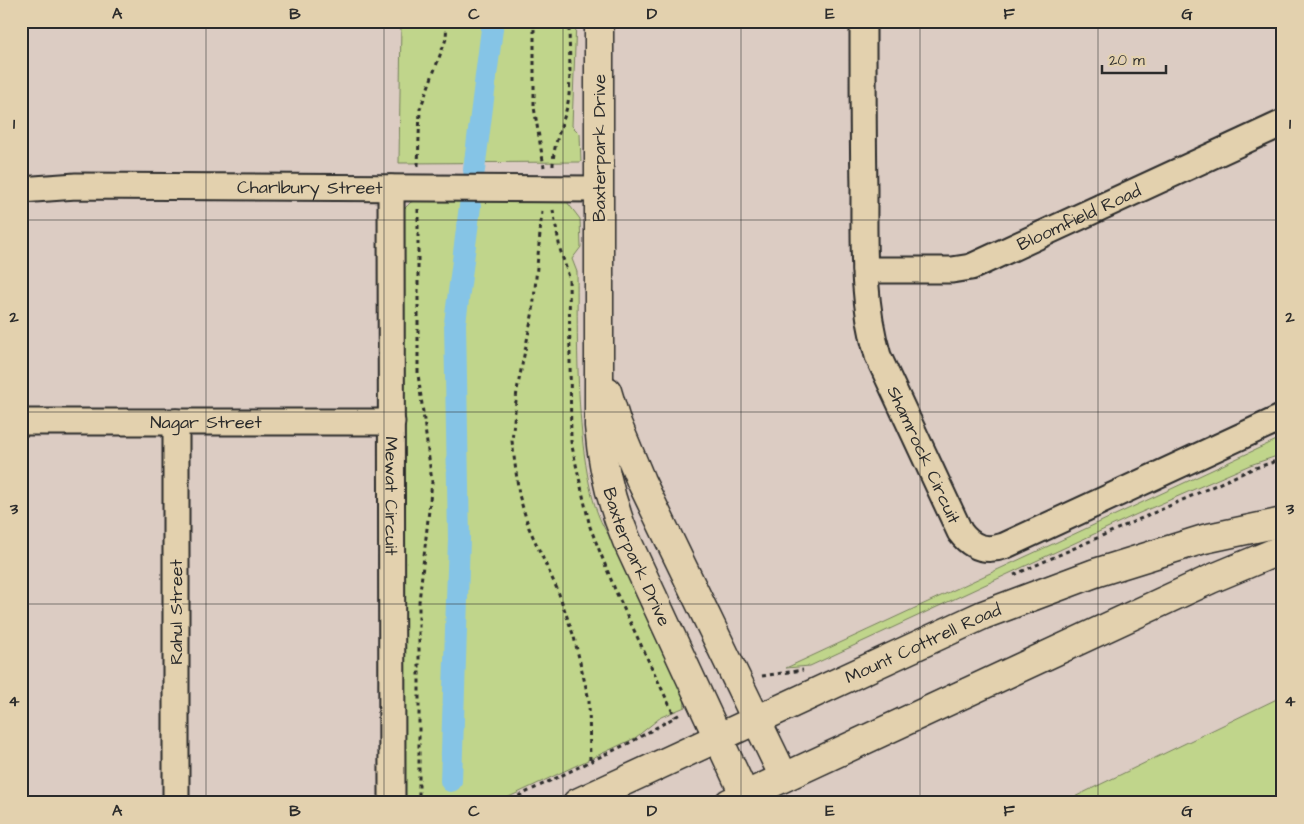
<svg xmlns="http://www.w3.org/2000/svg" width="1304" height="824" font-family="'Architects Daughter',sans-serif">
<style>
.green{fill:#c0d58b;stroke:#76805b}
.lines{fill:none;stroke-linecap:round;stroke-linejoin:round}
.canal{stroke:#85c4e6;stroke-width:22}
.street-casing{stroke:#2b2b2b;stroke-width:29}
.secondary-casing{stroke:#2b2b2b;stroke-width:31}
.path{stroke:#2b2b2b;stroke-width:3;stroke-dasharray:4 4;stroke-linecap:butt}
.street{stroke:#e3d1ae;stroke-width:25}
.secondary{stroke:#e3d1ae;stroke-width:28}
.grid{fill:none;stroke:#2b2b2b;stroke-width:1;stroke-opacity:0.55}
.labels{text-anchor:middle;stroke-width:5;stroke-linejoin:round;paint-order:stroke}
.street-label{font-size:18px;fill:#2b2b2b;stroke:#e3d1ae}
.neatline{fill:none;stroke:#2b2b2b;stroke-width:2}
.grid-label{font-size:16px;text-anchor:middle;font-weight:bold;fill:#2b2b2b}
</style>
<rect width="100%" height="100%" fill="#dcccc3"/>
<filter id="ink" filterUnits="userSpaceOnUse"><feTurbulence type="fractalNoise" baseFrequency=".02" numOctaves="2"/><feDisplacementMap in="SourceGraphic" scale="10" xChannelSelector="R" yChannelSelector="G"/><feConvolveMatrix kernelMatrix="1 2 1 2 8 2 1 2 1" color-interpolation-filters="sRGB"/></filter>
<g filter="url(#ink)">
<path class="green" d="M401 21H576L572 126 580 134 581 162 399 163Z
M430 198 567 202 580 219 581 247 572 259 577 272C578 331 572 503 615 542L684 695 685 707 661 717 635 738 496 803H399L402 211 411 202Z
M1283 437V454L1250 465 1135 515 810 666 786 668Z
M1283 696V803H1062Z"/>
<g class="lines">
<path class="canal" d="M474 170 493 21
M451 781 459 539 455 323 470 206"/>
<g class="street-casing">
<g id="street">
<path id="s1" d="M863 21C863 77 863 133 864 189 864 245 862 302 878 356L960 532C972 548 985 552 1004 546L1283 417"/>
<path id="s2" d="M391 188 392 803"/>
<path id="s3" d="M21 190 76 186 599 189"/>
<path id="s4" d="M865 270H952L971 267 1283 123"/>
<path id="s5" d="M21 422H392"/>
<path d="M176 422V803"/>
</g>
</g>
<g class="secondary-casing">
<g id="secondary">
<path id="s6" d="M599 21V426C602 466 611 503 627 541L745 796"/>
<path d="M607 391 616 421 641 481 784 777"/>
<path id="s7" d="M577 803 983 615 1095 573 1204 539 1283 522"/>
<path d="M729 803 1211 579 1283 549"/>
</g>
</g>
<path class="path" d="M534 21V107L544 167
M418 166 420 109 446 39 447 21
M553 166C553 139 567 118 569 95 571 71 569 45 569 21
M418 209V374L432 482 419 602V803
M553 210 560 249 569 277 571 442 590 527 616 592 675 717
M542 211 533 311 517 390 512 441 519 495 529 528 558 591 574 637 589 700 590 762
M1014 575 1252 469 1283 459
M762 676 803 670
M504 803 631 742 682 713"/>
<use href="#street" class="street"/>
<use href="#secondary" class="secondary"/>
</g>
</g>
<path class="grid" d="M206 21V803M384 21V803M563 21V803M741 21V803M920 21V803M1098 21V803M21 220H1283M21 412H1283M21 604H1283"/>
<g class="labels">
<g class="street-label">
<text transform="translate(599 148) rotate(-90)" y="6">Baxterpark Drive</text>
<text dy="6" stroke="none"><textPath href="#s3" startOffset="289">Charlbury Street</textPath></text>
<text dy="6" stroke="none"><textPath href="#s4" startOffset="225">Bloomfield Road</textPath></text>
<text dy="6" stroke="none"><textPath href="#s5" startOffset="185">Nagar Street</textPath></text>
<text dy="6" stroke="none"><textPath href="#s1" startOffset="445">Shamrock Circuit</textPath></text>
<text dy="6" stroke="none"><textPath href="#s2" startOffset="308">Mewat Circuit</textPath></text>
<text dy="6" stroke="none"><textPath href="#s6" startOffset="542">Baxterpark Drive</textPath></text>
<text transform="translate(176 612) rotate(-90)" y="6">Rahul Street</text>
<text dy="6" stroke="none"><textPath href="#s7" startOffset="381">Mount Cottrell Road</textPath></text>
</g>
</g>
<rect width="1304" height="824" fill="none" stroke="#e3d1ae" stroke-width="55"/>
<path d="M1102 65v8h64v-8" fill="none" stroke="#2b2b2b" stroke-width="2.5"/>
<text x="1109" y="65" font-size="15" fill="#2b2b2b" stroke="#e3d1ae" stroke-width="4" paint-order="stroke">20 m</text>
<rect x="28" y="28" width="1248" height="768" class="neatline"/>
<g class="grid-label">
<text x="117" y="19">A</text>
<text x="295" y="19">B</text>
<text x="474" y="19">C</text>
<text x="652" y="19">D</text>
<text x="830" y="19">E</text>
<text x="1009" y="19">F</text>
<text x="1187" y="19">G</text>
<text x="14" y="129">1</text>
<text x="1290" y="129">1</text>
<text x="14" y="322">2</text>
<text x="1290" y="322">2</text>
<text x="14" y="514">3</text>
<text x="1290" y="514">3</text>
<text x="14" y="706">4</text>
<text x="1290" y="706">4</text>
<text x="117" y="816">A</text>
<text x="295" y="816">B</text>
<text x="474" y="816">C</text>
<text x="652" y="816">D</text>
<text x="830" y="816">E</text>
<text x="1009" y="816">F</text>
<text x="1187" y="816">G</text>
</g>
</svg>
